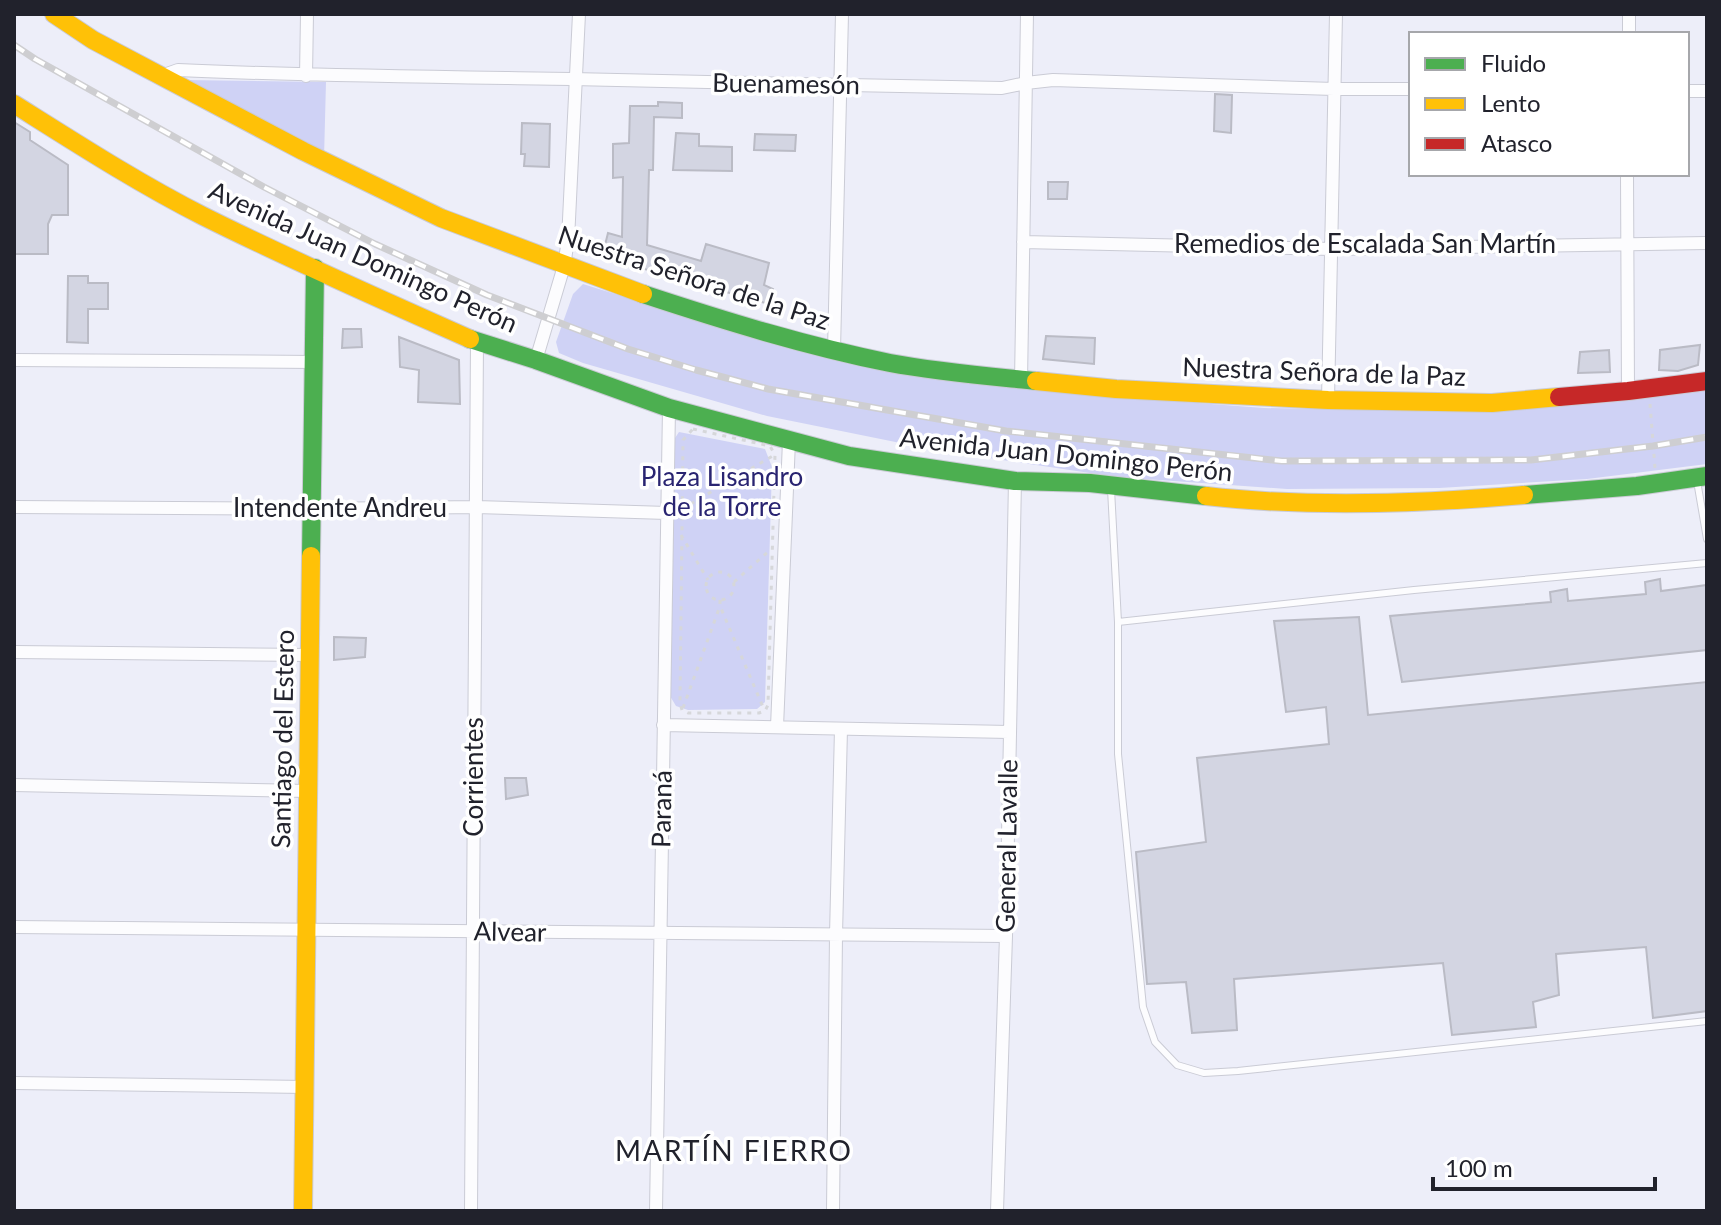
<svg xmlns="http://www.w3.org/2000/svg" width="1721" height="1225" font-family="Lato,sans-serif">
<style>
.green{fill:#cfd2f5}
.building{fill:#d3d5e2;stroke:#babbc5;stroke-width:2}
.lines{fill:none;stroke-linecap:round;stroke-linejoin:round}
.lane-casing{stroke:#cacbd5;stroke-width:8}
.street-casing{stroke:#cacbd5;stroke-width:14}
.fast-casing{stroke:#cacbd5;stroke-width:20}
.slow-casing{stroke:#cacbd5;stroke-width:20}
.jam-casing{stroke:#cacbd5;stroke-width:20}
.path{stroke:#d6d7da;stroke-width:3;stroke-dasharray:4 6;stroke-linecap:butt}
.lane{stroke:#fcfcfe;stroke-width:6}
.street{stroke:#fcfcfe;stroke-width:12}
.fast{stroke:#4caf50;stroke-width:18}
.slow{stroke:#ffc107;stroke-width:18}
.jam{stroke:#c62828;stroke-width:18}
.rail-casing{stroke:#ceced1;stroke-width:7}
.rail{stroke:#fff;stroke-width:4;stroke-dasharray:12;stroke-linecap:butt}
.labels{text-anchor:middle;stroke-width:7;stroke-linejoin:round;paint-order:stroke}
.street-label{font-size:26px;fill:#21222c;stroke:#fff}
.park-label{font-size:26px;fill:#292471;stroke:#fff}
.neighbourhood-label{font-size:28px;letter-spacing:2px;fill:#21222c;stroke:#fff}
</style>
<rect width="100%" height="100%" fill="#edeef9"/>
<path class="green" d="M184 80 326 82 324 158Z
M583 284 769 342 1065 393 1264 408 1428 411 1605 403 1707 389V464L1587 479 1439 488 1287 489 1117 477 935 450 767 416 583 363 559 353 556 342 573 294Z
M679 432 765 449 772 467 765 702 757 709 688 710 676 706 670 696 673 441Z"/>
<path class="building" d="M1215 94 1232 95 1231 133 1214 131Z
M658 102 682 103V118L654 117 653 170H649L647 245 701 261 706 244 769 263 764 285 773 289 769 304 602 257 608 233 622 237 623 177 613 178V144L629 143 630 106H658Z
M14 122 30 132V140L68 165V215H52L48 224V254H14Z
M522 123 550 124 549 167 524 166 525 154H521Z
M676 133 699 134V146L732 147V171L673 170Z
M755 134 796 135 795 151 754 150Z
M1048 182H1068L1067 199H1048Z
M68 276H88V283H108V309H88V343L67 342Z
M343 329H361L362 347 342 348Z
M1046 336 1095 338 1094 364 1043 359Z
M399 337 459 360 460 404 418 402 419 370 400 367Z
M1700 345 1698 365 1678 371 1659 370 1660 350Z
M1609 350 1610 372 1578 373 1580 352Z
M1660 579 1661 591 1707 585V650L1402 682 1390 616 1551 602 1550 592 1567 589 1568 601 1646 594 1645 582Z
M1359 617 1368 715 1707 682V1011L1653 1018 1646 947 1556 954 1559 995 1533 1002 1536 1027 1452 1035 1443 963 1234 979 1237 1030 1192 1033 1186 982 1147 984 1136 852 1206 842 1197 758 1329 744 1326 707 1286 712 1274 621Z
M334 637 366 638 365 657 334 660Z
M505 778H526L528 795 506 799Z"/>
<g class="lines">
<g class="lane-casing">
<path id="lane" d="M1697 481 1707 539
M1111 489 1118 622V754L1143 1007 1155 1042 1177 1065 1204 1073 1238 1071 1707 1021
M1118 622 1414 590 1707 563"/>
</g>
<g class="street-casing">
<path id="street" d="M1629 34V14
M161 76 178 70C310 76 441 77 572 79 715 82 859 86 1002 88L1026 83 1053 80 1334 89H1411
M306 76 307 14
M1687 91H1707
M1627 174 1628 391
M1023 242 1331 249 1707 243
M834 350 842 14
M14 360 315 362
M536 360 564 266 568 240 579 14
M1021 381 1027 14
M1328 400 1336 14
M14 507 312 509 476 507 667 513
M14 652 310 655
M663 725 1009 732
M777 727 789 441
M14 785 308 791
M14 927 1006 936
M14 1083 305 1087
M471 1211 477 342
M656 1211 669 408
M833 1211 836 935 841 729
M997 1211 1006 936 1015 481"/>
</g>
<g class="fast-casing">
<path id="fast" d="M643 294C725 321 806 346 890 363 938 372 987 376 1036 381
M470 339 536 360 669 408 849 456 1015 481 1090 483 1206 496
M1524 495 1637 486 1707 476
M311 556 315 268"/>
</g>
<g class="slow-casing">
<path id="slow" d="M54 14 93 40 303 151 441 218 643 294
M14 104C76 143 138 183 203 216 291 260 380 299 470 339
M1036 381 1116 389 1328 400 1492 403 1559 397
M1206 496C1311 508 1419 504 1524 495
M303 1211 311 556"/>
</g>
<g class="jam-casing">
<path id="jam" d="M1559 397 1628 391 1707 381"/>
</g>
<path class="path" d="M1650 404 1655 468
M693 429 770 446 775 455 768 705 765 711 759 713H688L682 710 680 703 683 440Z
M682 509 776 454
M681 535 708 580
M706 586a14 14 0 1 1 28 0a14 14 0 1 1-28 0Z
M734 582 770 550
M720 600V606L763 707
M683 708 720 606"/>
<use href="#lane" class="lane"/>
<use href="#street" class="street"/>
<use href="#fast" class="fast"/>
<use href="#slow" class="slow"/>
<use href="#jam" class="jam"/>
<g class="rail-casing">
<path id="rail" d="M14 45 35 59 264 187 375 244 487 295 628 349 696 370 768 389 1006 431 1282 461 1531 460 1653 446 1707 437"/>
</g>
<use href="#rail" class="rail"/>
</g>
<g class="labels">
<g class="street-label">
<text transform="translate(786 84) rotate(1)" y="9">Buenamesón</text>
<text x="1365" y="253">Remedios de Escalada San Martín</text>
<text transform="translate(363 257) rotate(24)" y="9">Avenida Juan Domingo Perón</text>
<text transform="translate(694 278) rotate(18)" y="9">Nuestra Señora de la Paz</text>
<text transform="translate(1324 372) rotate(2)" y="9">Nuestra Señora de la Paz</text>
<text transform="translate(1066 455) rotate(6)" y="9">Avenida Juan Domingo Perón</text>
<text x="340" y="517">Intendente Andreu</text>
<text transform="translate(283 739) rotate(-89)" y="9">Santiago del Estero</text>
<text transform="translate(474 777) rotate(-90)" y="9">Corrientes</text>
<text transform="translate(662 809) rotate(-89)" y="9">Paraná</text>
<text transform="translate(1007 846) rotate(-89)" y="9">General Lavalle</text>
<text transform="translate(510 932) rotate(1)" y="9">Alvear</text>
</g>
<g class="park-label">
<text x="722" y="486">Plaza Lisandro<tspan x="722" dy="30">de la Torre</tspan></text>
</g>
<g class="neighbourhood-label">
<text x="734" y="1161">MARTÍN FIERRO</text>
</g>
</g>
<rect width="1721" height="1225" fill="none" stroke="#21222c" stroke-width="32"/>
<rect x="1409" y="32" width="280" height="144" fill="#ffffff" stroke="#a6a7ab" stroke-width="2"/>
<rect x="1425" y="58" width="40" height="12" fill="#4caf50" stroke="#a6a7ab" stroke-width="2"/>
<text x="1481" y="72" font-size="24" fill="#21222c">Fluido</text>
<rect x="1425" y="98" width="40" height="12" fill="#ffc107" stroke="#a6a7ab" stroke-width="2"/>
<text x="1481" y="112" font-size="24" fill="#21222c">Lento</text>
<rect x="1425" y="138" width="40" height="12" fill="#c62828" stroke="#a6a7ab" stroke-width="2"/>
<text x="1481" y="152" font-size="24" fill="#21222c">Atasco</text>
<path d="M1433 1177v12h222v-12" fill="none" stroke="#21222c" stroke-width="4"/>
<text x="1445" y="1177" font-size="24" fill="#21222c" stroke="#ffffff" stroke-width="6" paint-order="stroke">100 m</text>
</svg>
